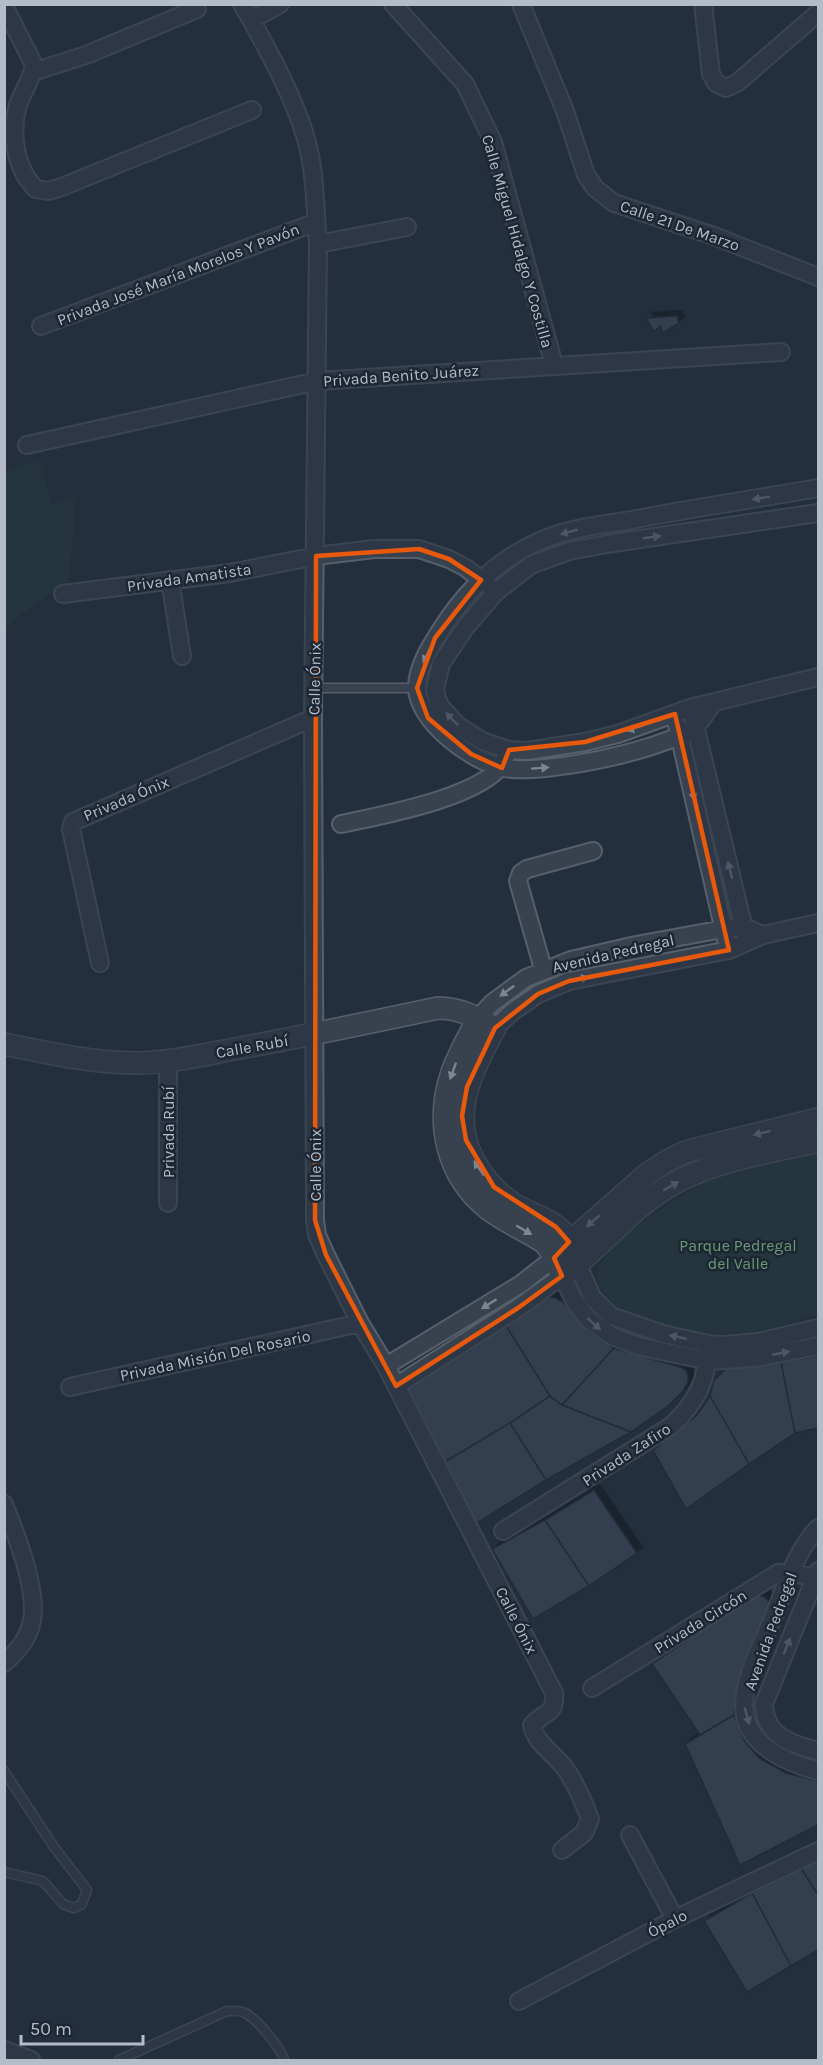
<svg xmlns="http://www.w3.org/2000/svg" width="823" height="2065" font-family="Karla,sans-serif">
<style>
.green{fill:#263c3f}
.building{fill:#455162;stroke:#1f2835;stroke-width:1.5;filter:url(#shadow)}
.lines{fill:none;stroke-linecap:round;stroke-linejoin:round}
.service-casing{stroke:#565f6c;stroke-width:11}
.minor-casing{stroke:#565f6c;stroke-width:20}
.tertiary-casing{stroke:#565f6c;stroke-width:24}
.service{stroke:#38414e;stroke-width:8}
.minor{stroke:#38414e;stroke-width:16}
.tertiary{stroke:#38414e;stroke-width:21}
.oneway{fill:#7c8592}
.marked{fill:none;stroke:#e8590c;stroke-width:4.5;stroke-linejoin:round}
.labels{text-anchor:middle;stroke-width:5;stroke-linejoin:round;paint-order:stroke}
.street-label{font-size:16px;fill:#b4bcc9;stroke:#1d2633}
.park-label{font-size:16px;fill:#6b9a76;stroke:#1d2633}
</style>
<defs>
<filter id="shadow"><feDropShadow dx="5.5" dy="-5.5" stdDeviation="0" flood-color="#0009"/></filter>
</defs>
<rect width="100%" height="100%" fill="#242f3e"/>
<path class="green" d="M39 461 51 504 76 497 69 581 18 616 5 632V472Z
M818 1148V1315L751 1333 701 1334 653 1320 614 1305 599 1285 597 1267 619 1241 648 1218 696 1186 745 1166Z"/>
<path class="building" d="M677 316 679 323 663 333 660 326 654 332 646 318Z
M549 1297 556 1298 563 1302 585 1329 614 1348 562 1405 550 1396 503 1321Z
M503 1321 550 1396 510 1423 443 1463 401 1386Z
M614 1348 680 1367 686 1370 688 1376V1382L683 1391 668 1406 631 1432 562 1405Z
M818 1356V1428L795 1433 781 1362Z
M781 1362 795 1433 749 1464 710 1396 714 1380 726 1369Z
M550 1396 562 1405 631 1432 546 1480 510 1423Z
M710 1396 749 1464 686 1509 653 1450 696 1416Z
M510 1423 546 1480 477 1523 443 1463Z
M594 1490 637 1553 589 1586 545 1520Z
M545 1520 589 1586 533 1619 492 1549Z
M757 1595 765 1597 771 1605 737 1690 734 1715 700 1735 652 1664 750 1598Z
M734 1715 744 1740 759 1758 786 1773 818 1781V1825L740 1865 685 1744Z
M818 1859V1895L801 1868Z
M801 1868 818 1895V1950L791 1966 752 1893Z
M752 1893 791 1966 747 1992 704 1921Z"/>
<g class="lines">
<g class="service-casing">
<path id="service" d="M314 688H417
M4 1771 54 1847 87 1890 82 1904 74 1908 63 1904 43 1881 4 1872
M119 2060 227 2011C232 2011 240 2010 245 2013 257 2019 281 2048 284 2060"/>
</g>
<g class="minor-casing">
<path id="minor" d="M242 4C265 44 298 103 308 147 316 179 315 212 318 244L313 718 315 1220 317 1235 326 1255 360 1323 386 1366 554 1693C556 1716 544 1711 532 1725 535 1744 557 1755 567 1771 577 1786 584 1803 590 1819L584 1833 562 1850
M393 4 465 84 493 142 554 365
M521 4 565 111 586 175 595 188 614 203 714 236 818 277
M703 4 711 74 716 83 726 88 737 83 818 13
M4 6 34 65C32 79 23 91 18 105 10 132 15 169 36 189L48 191 59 188 252 110
M251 20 280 4
M33 72 86 55 197 9
M318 244 407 227
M41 326 316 222
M27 445 317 381 781 352
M818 513 613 543 569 551 531 565 496 592 465 628 441 664 435 689 437 699 441 707 457 725 482 741 509 750 527 751 585 742 618 734 690 708 818 677
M170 580 182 656
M63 594 230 573 316 556 374 549H419L449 559 466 568 489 586
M713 703C707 711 701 723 693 728 660 751 544 775 504 768 473 763 416 721 417 686 418 665 431 645 442 628 467 589 500 558 542 540 570 528 601 525 631 520 693 508 756 499 818 488
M693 717 746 937
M677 725 726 940
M341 824C379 816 490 796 505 759
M100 963 71 829 73 822 313 718
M543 969 518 881 521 873 527 869 593 851
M478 1018 492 1003 526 978 571 960 636 945 723 929 744 927 763 935
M495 1028 512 1012 538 994 569 981 729 950 763 935 818 923
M168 1061V1203
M578 1265 592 1297 611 1316 663 1334 708 1344 723 1345 758 1342 818 1328
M386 1366 521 1284 554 1258
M396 1386 518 1308 562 1276 575 1302 589 1320 612 1336 638 1346 708 1361 755 1358 818 1346
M70 1387 360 1323
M4 1504C16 1534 40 1594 31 1625 27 1640 16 1653 4 1663
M818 1528C795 1552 785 1588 773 1618 762 1645 744 1676 744 1706 744 1745 787 1763 818 1771
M503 1531 671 1426C697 1402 708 1380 708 1344
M818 1571 764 1704C765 1736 791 1744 818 1751
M592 1688 778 1573 791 1572 814 1578
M630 1835 675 1919
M519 2001 675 1919 818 1851
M4 2050 31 2060"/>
</g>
<g class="tertiary-casing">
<path id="tertiary" d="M478 1018C469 1036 459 1053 452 1072 435 1122 446 1175 488 1209 505 1222 525 1230 543 1242L549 1248 562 1276C599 1250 627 1212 666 1188 711 1160 768 1153 818 1141
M4 1044C48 1053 91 1063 136 1063 171 1063 206 1054 240 1048 306 1036 372 1022 438 1008 460 1008 476 1017 495 1028 470 1075 446 1120 479 1169 488 1183 501 1196 515 1205 531 1214 554 1220 565 1235 571 1244 574 1255 578 1265
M561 1250 647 1174 667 1161 685 1152 712 1145 818 1119"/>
</g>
<use href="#service" class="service"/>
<use href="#minor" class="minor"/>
<use href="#tertiary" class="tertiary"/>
</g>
<defs><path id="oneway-solid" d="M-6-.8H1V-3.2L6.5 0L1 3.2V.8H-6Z" transform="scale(1.5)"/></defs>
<g class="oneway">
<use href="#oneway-solid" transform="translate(761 498) rotate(171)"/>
<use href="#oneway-solid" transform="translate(569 532) rotate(165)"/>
<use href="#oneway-solid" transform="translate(652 537) rotate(-8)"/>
<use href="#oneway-solid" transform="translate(427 655) rotate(116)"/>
<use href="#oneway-solid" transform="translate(452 719) rotate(-134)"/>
<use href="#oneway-solid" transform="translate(635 728) rotate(162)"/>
<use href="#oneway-solid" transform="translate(540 768) rotate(-4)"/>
<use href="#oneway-solid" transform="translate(693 792) rotate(77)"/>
<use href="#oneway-solid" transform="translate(730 870) rotate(-104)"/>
<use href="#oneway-solid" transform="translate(580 979) rotate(-12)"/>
<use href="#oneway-solid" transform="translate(507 991) rotate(144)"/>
<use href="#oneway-solid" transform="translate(453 1071) rotate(110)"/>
<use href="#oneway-solid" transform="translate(762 1133) rotate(166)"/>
<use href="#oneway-solid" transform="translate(479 1168) rotate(-124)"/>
<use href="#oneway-solid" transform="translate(671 1186) rotate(-30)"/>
<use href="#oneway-solid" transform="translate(593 1221) rotate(139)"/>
<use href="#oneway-solid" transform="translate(524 1230) rotate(30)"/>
<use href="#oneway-solid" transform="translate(489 1304) rotate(148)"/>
<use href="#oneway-solid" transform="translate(594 1324) rotate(41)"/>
<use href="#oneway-solid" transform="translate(678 1337) rotate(-168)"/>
<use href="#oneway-solid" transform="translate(781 1353) rotate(-11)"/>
<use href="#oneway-solid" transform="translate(787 1646) rotate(-68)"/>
<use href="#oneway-solid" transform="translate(747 1716) rotate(74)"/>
</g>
<path d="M0 0H823V2065H0ZM419 549 449 559 481 580 435 638 417 688 428 718 471 754 502 768 509 750 585 742 675 714 729 950 569 981 538 994 495 1028 467 1087 462 1116 466 1140 494 1187 556 1227 569 1242 554 1258 562 1276 518 1308 396 1386 326 1255 315 1220 316 556Z" fill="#242f3e" fill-opacity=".55" fill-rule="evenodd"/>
<path class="marked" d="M419 549 449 559 481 580 435 638 417 688 428 718 471 754 502 768 509 750 585 742 675 714 729 950 569 981 538 994 495 1028 467 1087 462 1116 466 1140 494 1187 556 1227 569 1242 554 1258 562 1276 518 1308 396 1386 326 1255 315 1220 316 556Z"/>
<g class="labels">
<g class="street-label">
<text transform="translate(680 225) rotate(19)" y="6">Calle 21 De Marzo</text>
<text transform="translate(518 241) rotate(74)" y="6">Calle Miguel Hidalgo Y Costilla</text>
<text transform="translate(178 274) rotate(-21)" y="6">Privada José María Morelos Y Pavón</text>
<text transform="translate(401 375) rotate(-4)" y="6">Privada Benito Juárez</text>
<text transform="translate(189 577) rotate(-8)" y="6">Privada Amatista</text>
<text transform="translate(314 679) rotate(-89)" y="6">Calle Ónix</text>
<text transform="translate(126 798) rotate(-23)" y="6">Privada Ónix</text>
<text transform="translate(613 953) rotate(-13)" y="6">Avenida Pedregal</text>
<text transform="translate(252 1046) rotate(-10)" y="6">Calle Rubí</text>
<text transform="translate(168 1132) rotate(-90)" y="6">Privada Rubí</text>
<text transform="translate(315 1165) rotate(-90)" y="6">Calle Ónix</text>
<text transform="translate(215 1355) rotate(-12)" y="6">Privada Misión Del Rosario</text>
<text transform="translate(626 1454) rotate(-33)" y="6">Privada Zafiro</text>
<text transform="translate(517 1620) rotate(63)" y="6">Calle Ónix</text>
<text transform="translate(700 1621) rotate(-32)" y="6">Privada Circón</text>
<text transform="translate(770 1631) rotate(-70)" y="6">Avenida Pedregal</text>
<text transform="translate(667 1923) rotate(-27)" y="6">Ópalo</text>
</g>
<g class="park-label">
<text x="738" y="1251">Parque Pedregal<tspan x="738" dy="18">del Valle</tspan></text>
</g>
</g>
<rect width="823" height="2065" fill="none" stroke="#b4bcc9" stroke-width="12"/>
<path d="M21 2035v9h122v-9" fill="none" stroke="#b4bcc9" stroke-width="3"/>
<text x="30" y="2035" font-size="18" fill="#b4bcc9" stroke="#1d2633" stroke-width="4.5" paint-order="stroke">50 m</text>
</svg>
